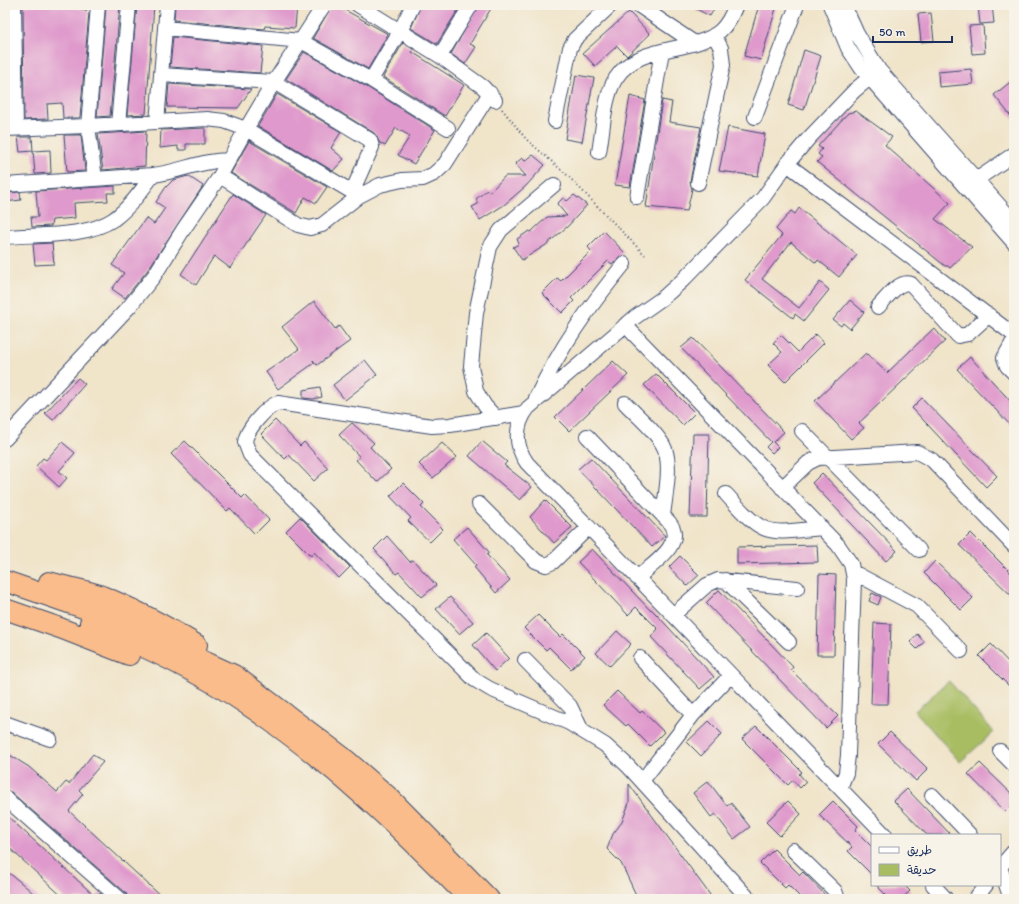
<svg xmlns="http://www.w3.org/2000/svg" width="1019" height="904" font-family="Itim,'Playpen Sans Arabic',sans-serif">
<style>
.green{fill:#a8bd62;stroke:#627660}
.building{fill:#df99cc}
.lines{fill:none;stroke-linecap:round;stroke-linejoin:round}
.minor-casing{stroke:#3b4a6e;stroke-width:16}
.highway-casing{stroke:#3b4a6e;stroke-width:22}
.path{stroke:#3b4a6e;stroke-width:2;stroke-dasharray:1 3;stroke-linecap:butt}
.minor{stroke:#fff;stroke-width:14}
.highway{stroke:#f9bc8a;stroke-width:20}
</style>
<rect width="100%" height="100%" fill="#f7f3e8"/>
<filter id="ink" filterUnits="userSpaceOnUse"><feTurbulence type="fractalNoise" baseFrequency=".025" numOctaves="2"/><feDisplacementMap in="SourceGraphic" scale="8" xChannelSelector="R" yChannelSelector="G"/><feConvolveMatrix kernelMatrix="1 2 1 2 8 2 1 2 1" color-interpolation-filters="sRGB"/></filter>
<filter id="wash" filterUnits="userSpaceOnUse"><feTurbulence type="fractalNoise" baseFrequency=".012" numOctaves="4" result="noise"/><feDisplacementMap in="SourceGraphic" scale="16" xChannelSelector="R" yChannelSelector="G"/><feGaussianBlur stdDeviation="0.9" result="paint"/><feColorMatrix in="noise" values="0 0 0 0 0 0 0 0 0 0 0 0 0 0 0 0 0 1.4 0 .05"/><feComposite in="paint" operator="in"/></filter>
<g filter="url(#wash)">
<rect width="100%" height="100%" fill="#f0e4c9"/>
<path class="green" d="M949 681 994 732 960 762 915 711Z"/>
<g id="blocks">
<path class="building" d="M23 5H59L86 10 89 13 80 117 79 118H63L62 103 47 104 48 119 24 120Z
M106 5H120L110 116 97 117Z
M137 5H154L146 114 127 115Z
M175 5H297L295 28 265 26 264 29 174 20Z
M332 5H336L388 34 368 69 313 38Z
M421 5H461L437 44 411 28Z
M479 5H493L470 44 476 47 465 64 451 54Z
M688 5H716L710 16Z
M759 5H777L761 60 744 56Z
M978 5H992L994 23 980 24Z
M629 12 650 34 627 56 617 46 595 66 583 53Z
M931 13 934 41 921 42 918 14Z
M983 25 985 53 972 54 969 26Z
M173 37 263 46 260 73 170 67Z
M403 43 413 49 412 52 420 57 464 85 445 116 383 77Z
M804 50 821 56 804 110 788 105Z
M304 52 367 87 435 130 414 164 398 155 410 136 396 128 385 146 380 143 374 133 286 79Z
M971 69 973 84 939 87 938 72Z
M576 75 594 78 582 142 565 139Z
M1014 79V120L994 95Z
M169 84 251 89 238 108 167 107Z
M277 94 341 132 331 148 344 159 333 171 258 126Z
M630 96 645 100 630 187 615 185Z
M662 100 672 102 669 122 701 127 690 181 692 189 687 211 646 207Z
M856 111 892 137 885 145 950 203 935 219 972 247 950 268 948 266H945L817 162 822 157 818 154 822 149 818 146 848 113Z
M728 127 765 134 758 176 719 171Z
M205 128V144H186V150H178V146L160 148 161 130Z
M146 131 145 166 103 170 98 134Z
M64 135H81L85 171 67 172Z
M18 137H32L33 151 20 152Z
M249 141 327 187 316 203 305 197 296 213 231 173Z
M50 150 51 173 35 174 33 151Z
M533 155 545 165 526 186 504 205 480 220 472 207 478 204 476 199 487 190 490 192 505 176H526L515 164 522 158 525 161Z
M188 176 203 186 147 271 125 298 112 289 124 273 112 265 146 218 154 224 165 208 156 202 166 187 173 180Z
M115 186V193H107L108 201 74 203 75 218 52 220 51 226 32 227 31 217H38L36 191Z
M20 192 21 200 5 202V193Z
M233 194 266 215 230 268 214 256 196 285 181 274Z
M574 195 587 205 568 226 546 245 522 260 513 247 519 244 517 239 529 231 531 232 547 217 567 216 557 204 563 198 567 201Z
M799 208 857 255 839 277 818 260 816 263 791 242 762 279 799 308 820 282 829 290 804 321 795 314 793 318 745 280 782 235 776 229 791 211 795 214Z
M604 231 624 252 612 264 608 261 571 298 574 301 562 313 542 293 557 278 561 281 591 251 588 247Z
M52 243 54 264 35 265 33 244Z
M850 300 864 312 850 329 843 323 841 326 833 320Z
M314 301 335 329 339 326 350 341 317 365 313 360 314 363 278 389 266 372 299 349 282 327Z
M934 328 945 341 859 423 864 428 851 439 815 401 866 353 887 373Z
M816 334 824 343 785 382 768 365 782 352 773 343 781 335 798 352Z
M693 338 784 432 773 442 778 447 772 453 766 447 771 442 681 348Z
M970 357 1014 405V429L957 369Z
M365 360 377 375 345 400 333 385Z
M613 361 628 375 569 431 555 417Z
M656 374 695 413 683 425 644 385Z
M78 378 85 384 53 420 45 413Z
M320 387 322 397 313 399 303 398V390Z
M922 398 997 476 986 487 912 408Z
M275 420 300 446 304 442 328 468 314 481 289 455 285 459 261 434Z
M352 423 374 443 370 447 391 469 377 482 356 460 360 457 339 435Z
M693 434H709L707 517H690Z
M185 441 242 498 245 495 269 520 255 534 230 508 227 511 171 454Z
M482 441 507 462 504 465 532 487 520 500 469 456Z
M62 442 75 453 59 471 67 478 59 487 36 466 43 458 46 460Z
M442 443 457 457 433 478 419 464Z
M591 458 665 536 652 547 578 469Z
M822 473 897 551 886 561 812 483Z
M403 483 424 504 421 507 443 529 430 542 408 521 411 518 390 496Z
M545 500 572 527 554 543 530 517Z
M300 517 350 567 339 578 314 552 311 556 286 531Z
M467 527 489 552 487 555 510 580 496 593 474 567 476 565 453 539Z
M971 533 1014 576V598L959 545Z
M387 536 410 562 413 560 436 585 422 597 399 572 396 574 374 549Z
M817 545 818 562 737 564V547Z
M592 549 650 610 651 609 658 616 714 677 700 689 651 637 658 629 636 607 628 615 578 562Z
M680 556 699 575 687 586 669 567Z
M935 561 973 598 961 610 924 573Z
M819 574 836 575 834 655H817Z
M719 590 793 667 791 670 838 716 826 728 706 603Z
M872 593 881 597 878 605 869 601Z
M450 597 473 622 459 634 436 609Z
M538 615 560 637 563 634 585 656 571 669 549 647 546 650 524 628Z
M874 623 891 624 888 704H871Z
M617 631 631 644 610 666 596 653Z
M486 633 509 658 495 671 473 645Z
M917 634 924 642 917 649 910 642Z
M991 644 1014 668V691L979 656Z
M617 691 640 713 642 711 664 732 650 746 628 724 626 726 603 705Z
M709 721 722 734 701 756 687 742Z
M756 726 802 772 799 774 806 782 800 788 793 780 788 785 742 739Z
M890 732 928 769 916 781 878 744Z
M5 752 29 767 57 792 66 782 69 784 93 754 103 762 79 790 83 794 69 811 164 899H128L126 893 11 792 5 790Z
M980 763 1014 796V803L1005 812 968 774Z
M708 781 727 806 731 803 750 827 734 839 715 814 711 817 693 793Z
M629 784 713 899H638L621 863 607 849 613 834 622 822 629 803Z
M907 789 951 835H927L894 801Z
M788 801 801 814 780 836 766 822Z
M833 801 858 826 855 830 872 847V875L848 851 852 847 819 815Z
M5 814 96 897 100 893 107 899H65L5 844Z
M774 849 800 875 803 872 829 899H802L788 885 785 888 760 863Z
M5 870 18 880 40 899H5Z
M876 885H904L910 891 901 899H890Z"/>
</g>
</g>
<g filter="url(#ink)">
<use href="#blocks" fill-opacity="0" stroke="#3b4a6e" stroke-width="1"/>
<g class="lines">
<g class="minor-casing">
<path id="minor" d="M14 5 16 128
M358 5 440 56 483 87 495 100
M638 5 693 42
M830 5 848 48 862 69 1014 243
M844 5 857 34 879 70 1014 222
M165 28 301 41 371 80 448 128
M440 56 471 5
M879 70 855 90 809 138 787 164 763 198 683 280 664 297 634 318 528 408C515 425 514 445 527 463L885 835
M161 75 274 82 370 140 372 147 352 192
M371 80 400 31 413 5
M755 117 797 5
M555 121 570 48 575 39 611 5
M157 122 167 5
M118 124 129 5
M5 129 88 126 207 119 224 121 246 129 359 196
M599 152C603 131 604 96 616 78 638 43 693 54 720 31 728 24 732 15 736 5
M787 164 1014 335
M220 176 298 225 310 228 322 225 359 196 380 185 402 180 423 179 434 174 445 164 490 93
M95 179 88 126 98 5
M976 180 1014 154
M698 183 723 65 721 48 714 35
M5 185 153 175C179 172 202 160 229 160
M637 197 662 51
M5 237C38 234 86 238 114 219 130 207 142 190 153 175
M878 307C886 299 899 279 911 284L958 336 968 334 989 315
M625 325 838 545 851 564 854 579 848 755 846 773 840 788
M1014 340 1004 358 1007 366 1014 373
M536 398C561 346 588 308 624 264
M625 403C637 416 654 429 663 445 673 462 665 496 663 516
M524 413 450 425 432 426 278 403C266 407 246 430 245 442L250 455 475 680 490 689 569 723 605 745 628 766 749 899
M496 418 485 406 476 391 471 366 476 313 490 247 501 230 554 185
M802 431 919 550
M587 436 669 522C687 544 651 565 637 578
M5 439 129 307 154 276 183 230 220 176 246 129 274 82 324 5
M782 488 808 463 818 458 917 452 932 460 1014 546
M726 494C765 537 764 534 822 528
M479 504 536 561 546 565 553 562 589 527
M853 572 917 606 961 651
M725 580 789 642
M673 615 707 585 718 580 797 588
M640 658 693 715
M525 660 570 706 581 729
M5 723 50 739
M1000 751 1014 765
M642 781 693 715 731 675
M932 795 970 835
M5 798 120 899
M793 850 835 891 838 899
M1000 867 1011 899
M1000 867 1014 851
M933 885 946 899
M975 899 986 885"/>
</g>
<g class="highway-casing">
<path id="highway" d="M5 581 101 614 234 675 344 758 390 798 489 899
M49 582C66 587 85 590 102 596 135 609 166 626 197 645
M5 609 60 628 129 655
M90 623C143 646 198 671 246 704 328 759 401 828 469 899"/>
</g>
<path class="path" d="M502 109 526 139 566 174 645 255"/>
<use href="#minor" class="minor"/>
<use href="#highway" class="highway"/>
</g>
</g>
<rect width="1019" height="904" fill="none" stroke="#f7f3e8" stroke-width="20"/>
<rect x="871" y="834" width="130" height="52" fill="#f7f3e8" stroke="#9fa5b1"/>
<rect x="879" y="847" width="20" height="6" fill="#ffffff" stroke="#9fa5b1"/>
<text x="907" y="854" font-size="12" fill="#1b2f5e">طريق</text>
<rect x="879" y="864" width="20" height="12" fill="#a8bd62" stroke="#9fa5b1"/>
<text x="907" y="874" font-size="12" fill="#1b2f5e">حديقة</text>
<path d="M873 36v6h79v-6" fill="none" stroke="#1b2f5e" stroke-width="2"/>
<text x="879" y="36" font-size="12" fill="#1b2f5e" stroke="#f7f3e8" stroke-width="3" paint-order="stroke">50 m</text>
</svg>
